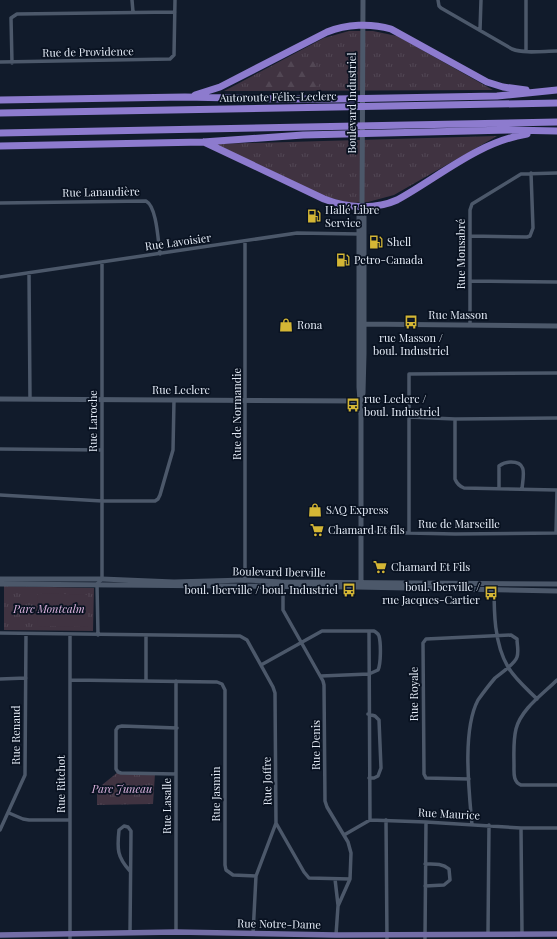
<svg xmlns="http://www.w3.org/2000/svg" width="557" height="939" font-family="'Playfair Display',serif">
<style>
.grass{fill:url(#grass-tufts)}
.forest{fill:url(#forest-firs)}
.pitch{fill:#403341}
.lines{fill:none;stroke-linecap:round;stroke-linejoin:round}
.street{stroke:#4c586a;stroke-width:3.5}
.secondary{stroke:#4c586a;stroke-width:5}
.primary{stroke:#736da6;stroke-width:5.5}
.highway{stroke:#8d7bce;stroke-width:7}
.labels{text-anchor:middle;stroke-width:3.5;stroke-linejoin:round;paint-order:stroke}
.street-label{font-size:11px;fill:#e4ebf6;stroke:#091221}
.poi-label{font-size:11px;fill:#e4ebf6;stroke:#091221;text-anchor:start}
.park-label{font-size:11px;font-style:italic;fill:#deb5e0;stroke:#091221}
</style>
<defs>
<pattern id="grass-tufts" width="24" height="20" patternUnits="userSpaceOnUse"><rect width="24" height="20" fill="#403341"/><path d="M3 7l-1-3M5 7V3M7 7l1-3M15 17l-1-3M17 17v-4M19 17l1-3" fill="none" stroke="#524754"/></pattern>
<pattern id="forest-firs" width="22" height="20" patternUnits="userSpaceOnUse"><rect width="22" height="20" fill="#403341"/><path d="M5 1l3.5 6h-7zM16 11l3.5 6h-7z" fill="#524754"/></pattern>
</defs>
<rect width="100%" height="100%" fill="#111b2b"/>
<path class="grass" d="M349 31H373L397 36 493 90 224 91 324 38Z
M497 136 394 195 368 202 351 203 326 197 215 144Z
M4 586 94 588 93 631 4 630Z
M118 772 155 774 153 804 97 805V789Z"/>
<path class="forest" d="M297 57 312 59 320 74 318 86 301 90 266 88 262 84V73Z"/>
<path class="pitch" d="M38 593 88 595V627L37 626Z"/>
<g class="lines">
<path class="street" d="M132 0 133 12
M438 0 439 6 441 8 512 49C525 54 543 51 557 51
M480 30 481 0
M526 51V0
M0 62 170 59 174 55 175 0
M12 63 11 18 17 14 175 12
M0 203 146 201C157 207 158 241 160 254
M470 236 527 237 530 236 533 228 531 173
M245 241V581
M29 273 30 399
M0 277 297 233 359 234
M470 281 557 282
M470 325V210L472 204 521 174 557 173
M409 417 455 419 557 418
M455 419V479C457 484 459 486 464 488L557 490
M0 449 102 450
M499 489V466C503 463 506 462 511 462 528 462 523 476 522 489
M0 495 102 501H155L158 499 160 495 173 450 174 400
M361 532 455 534 557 533
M409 533V374L557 373
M556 533 557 490
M494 585C494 612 494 643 508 667 515 679 527 689 537 699
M283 587V610L323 681 324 685 325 801 327 807 348 842 351 853 350 879 338 906 336 935
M369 631 370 820
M0 633 240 636 247 640 273 687 275 693 276 823 256 876 253 934
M70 634V939
M98 635 97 584 102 579V262
M261 665 322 631H374C377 633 378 633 379 636 381 643 381 664 378 670L369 674 321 676
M0 679 26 678
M71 680 217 682 222 684 225 690V865L226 870 233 875 256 876
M146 680V635
M557 680C543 694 521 709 516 729 513 741 514 754 514 766 514 773 513 782 521 785H557
M368 714 375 716 379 720 381 768 378 776 374 778H369
M176 774 121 773 118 772 116 769V730L118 727 122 726 177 728
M469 779 426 778 424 774 423 643 426 639 511 635 517 639C517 645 519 651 517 657 515 664 501 673 495 678 489 685 483 693 478 700 462 730 469 791 472 825
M9 813 23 819 29 820H70
M386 820 387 939
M276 823 304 872 309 878 350 879
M521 828 522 934
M0 830 25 775 26 634
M344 835 370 820 426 822 521 828H557
M335 879 338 905
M425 886 444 885 450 880 449 869C442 863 434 864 425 864
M176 932V681
M130 933 131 831 128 827 124 826 119 830C117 849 117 857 130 871
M488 934 489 825
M425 939 426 822"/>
<path class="secondary" d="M362 324 557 326
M0 399 361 401
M361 401 363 393 364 354V215L362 207 363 0
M0 579H102L174 582 245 580 281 582 557 584
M0 584 356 587 557 591
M361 584V416L359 387V215L362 207"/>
<path class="primary" d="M0 935 176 932 336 935 557 934"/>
<path class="highway" d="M195 95 220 87 327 32C346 24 371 23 391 29L487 82 503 87 526 90
M0 100 185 97 282 99H336L497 96 557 90
M0 113 557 103
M0 133 557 122
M204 142 324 199C347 208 375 210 397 200 439 177 478 142 527 134
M0 146 203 142 303 135 509 130 557 131"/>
</g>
<defs>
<g id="fuel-bare" transform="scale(1.08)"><path d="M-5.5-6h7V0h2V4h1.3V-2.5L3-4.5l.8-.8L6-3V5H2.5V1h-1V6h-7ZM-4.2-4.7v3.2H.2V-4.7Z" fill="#d4b635" stroke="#091221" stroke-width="2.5" paint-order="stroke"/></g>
<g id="bus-bare" transform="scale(1.08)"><path d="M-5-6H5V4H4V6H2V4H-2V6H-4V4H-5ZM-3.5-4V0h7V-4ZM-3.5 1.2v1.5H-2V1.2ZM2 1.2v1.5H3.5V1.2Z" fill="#d4b635" stroke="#091221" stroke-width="2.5" paint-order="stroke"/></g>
<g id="shop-bare" transform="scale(1.08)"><path d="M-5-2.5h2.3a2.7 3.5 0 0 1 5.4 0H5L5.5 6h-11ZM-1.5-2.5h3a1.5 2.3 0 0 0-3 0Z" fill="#d4b635" stroke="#091221" stroke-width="2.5" paint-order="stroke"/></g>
<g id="supermarket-bare" transform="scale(1.08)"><path d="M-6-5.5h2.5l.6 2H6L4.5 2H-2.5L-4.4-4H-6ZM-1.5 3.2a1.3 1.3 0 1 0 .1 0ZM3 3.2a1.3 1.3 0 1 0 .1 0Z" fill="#d4b635" stroke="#091221" stroke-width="2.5" paint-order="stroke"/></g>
</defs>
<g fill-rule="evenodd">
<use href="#fuel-bare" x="314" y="216"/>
<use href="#fuel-bare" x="376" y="242"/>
<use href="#fuel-bare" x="343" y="260"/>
<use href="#bus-bare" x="411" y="322"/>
<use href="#shop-bare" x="286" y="325"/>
<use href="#bus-bare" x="353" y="405"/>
<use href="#shop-bare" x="315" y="510"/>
<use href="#supermarket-bare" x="317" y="530"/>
<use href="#supermarket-bare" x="380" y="567"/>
<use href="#bus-bare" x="349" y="590"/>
<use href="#bus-bare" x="491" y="593"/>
</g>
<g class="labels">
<g class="street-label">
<text transform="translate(88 52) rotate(-1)" y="4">Rue de Providence</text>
<text transform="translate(278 97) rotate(-1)" y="4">Autoroute Félix-Leclerc</text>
<text transform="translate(352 103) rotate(-90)" y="4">Boulevard Industriel</text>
<text transform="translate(101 192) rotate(-1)" y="4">Rue Lanaudière</text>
<text transform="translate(178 242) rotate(-8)" y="4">Rue Lavoisier</text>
<text transform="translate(461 254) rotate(-90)" y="4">Rue Monsabré</text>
<text x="458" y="319">Rue Masson</text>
<text x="181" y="394">Rue Leclerc</text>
<text transform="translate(237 414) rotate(-90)" y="4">Rue de Normandie</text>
<text transform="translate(93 421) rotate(-90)" y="4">Rue Laroche</text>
<text x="459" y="528">Rue de Marseille</text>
<text transform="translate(279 572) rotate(1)" y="4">Boulevard Iberville</text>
<text transform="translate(414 694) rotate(-90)" y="4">Rue Royale</text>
<text transform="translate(16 735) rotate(-90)" y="4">Rue Renaud</text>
<text transform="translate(316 745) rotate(-90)" y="4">Rue Denis</text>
<text transform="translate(267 781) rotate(-91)" y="4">Rue Joffre</text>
<text transform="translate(61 784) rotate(-90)" y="4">Rue Ritchot</text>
<text transform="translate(216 794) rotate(-90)" y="4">Rue Jasmin</text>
<text transform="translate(167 806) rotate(-90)" y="4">Rue Lasalle</text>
<text transform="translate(449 814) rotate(3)" y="4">Rue Maurice</text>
<text transform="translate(279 924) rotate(1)" y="4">Rue Notre-Dame</text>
</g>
<g class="poi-label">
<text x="325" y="214">Hallé Libre<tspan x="325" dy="13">Service</tspan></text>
<text x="387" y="246">Shell</text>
<text x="354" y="264">Petro-Canada</text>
<text x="297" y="329">Rona</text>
<text x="411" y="342" text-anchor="middle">rue Masson /<tspan x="411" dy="13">boul. Industriel</tspan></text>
<text x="364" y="403">rue Leclerc /<tspan x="364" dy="13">boul. Industriel</tspan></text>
<text x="326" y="514">SAQ Express</text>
<text x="328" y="534">Chamard Et fils</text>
<text x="391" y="571">Chamard Et Fils</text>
<text x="480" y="591" text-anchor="end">boul. Iberville /<tspan x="480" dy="13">rue Jacques-Cartier</tspan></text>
<text x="338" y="594" text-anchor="end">boul. Iberville / boul. Industriel</text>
</g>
<g class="park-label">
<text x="49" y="613">Parc Montcalm</text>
<text x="122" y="793">Parc Juneau</text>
</g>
</g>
</svg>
